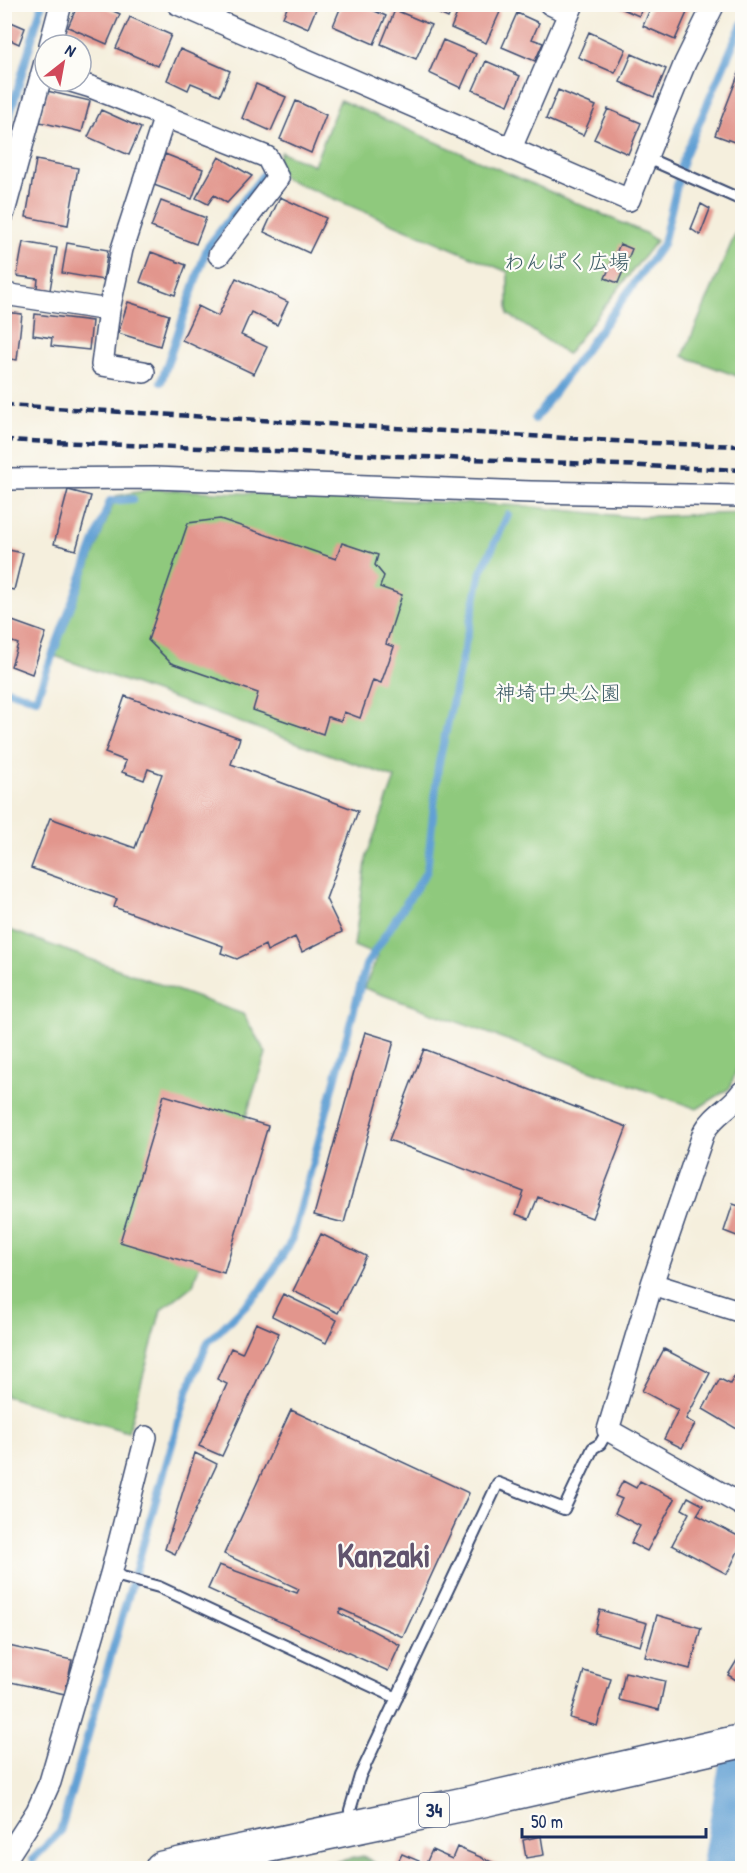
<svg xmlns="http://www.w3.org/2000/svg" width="747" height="1873" font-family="'Patrick Hand','Klee One',sans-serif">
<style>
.green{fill:#8fc97d;stroke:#557c6e;stroke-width:1.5}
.forest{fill:#73ad6c;stroke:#476e65;stroke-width:1.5}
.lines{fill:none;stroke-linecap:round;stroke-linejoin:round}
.stream{stroke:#62a0d4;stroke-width:8}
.river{stroke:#62a0d4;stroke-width:45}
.building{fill:#e2968d}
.lane-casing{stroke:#3c4c71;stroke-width:14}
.street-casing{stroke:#3c4c71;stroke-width:24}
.highway-casing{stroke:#3c4c71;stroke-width:36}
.lane{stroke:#fff;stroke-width:10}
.street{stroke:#fff;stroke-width:21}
.highway{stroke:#fff;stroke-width:33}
.rail{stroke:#1b2f5e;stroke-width:4.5;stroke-dasharray:9 4.5;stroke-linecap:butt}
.labels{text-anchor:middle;stroke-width:4.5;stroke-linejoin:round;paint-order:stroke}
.shield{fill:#fdfcf7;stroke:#5f6c8c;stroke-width:1.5}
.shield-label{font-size:20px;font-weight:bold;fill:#1b2f5e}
.park-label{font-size:21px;fill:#3e5d67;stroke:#fdfcf7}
.town-label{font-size:33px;font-weight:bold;fill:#61536e;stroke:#fdfcf7}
</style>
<rect width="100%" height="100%" fill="#fdfcf7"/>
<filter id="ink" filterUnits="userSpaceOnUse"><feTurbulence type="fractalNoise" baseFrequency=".0167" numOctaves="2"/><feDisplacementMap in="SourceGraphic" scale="12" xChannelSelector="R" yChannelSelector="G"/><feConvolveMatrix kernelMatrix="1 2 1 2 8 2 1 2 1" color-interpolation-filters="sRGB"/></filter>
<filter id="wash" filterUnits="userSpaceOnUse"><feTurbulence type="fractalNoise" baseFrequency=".008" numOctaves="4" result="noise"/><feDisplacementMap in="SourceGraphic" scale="24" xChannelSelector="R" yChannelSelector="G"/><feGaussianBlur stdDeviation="1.35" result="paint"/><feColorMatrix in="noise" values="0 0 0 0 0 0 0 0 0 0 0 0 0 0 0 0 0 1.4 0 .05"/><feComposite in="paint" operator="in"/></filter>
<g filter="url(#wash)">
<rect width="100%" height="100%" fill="#f5efdd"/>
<path class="green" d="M340 100 645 233 656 241 567 354 508 314V272L284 178 277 163 281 152 314 165Z
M740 223 742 224V378L683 356Z
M153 489 524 506 632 517 742 513V1054L730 1088 697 1109 364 988 378 956 354 946 367 855 395 778 55 656 116 496Z
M4 928 243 1014 266 1053 193 1285 161 1310 128 1432 5 1396Z"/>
<path class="forest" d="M363 1856 383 1868H305Z"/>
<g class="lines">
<path class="stream" d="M4 136 42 4
M161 382 207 248 264 174
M535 419 663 244 683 160 742 24
M4 689 36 699 110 501 133 499
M33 1859 60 1832 188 1389 208 1342 261 1290 292 1240 366 965 427 871 438 767 481 572 508 515"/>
<path class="river" d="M724 1868 742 1764"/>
</g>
<g id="blocks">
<path class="building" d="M78 4H98L120 14 107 44 68 27Z
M280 4H318L308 28 283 17 287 8Z
M342 4H359L386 16 374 44 333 26Z
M418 4H454L448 18Z
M461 4H482L500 12 486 43 451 28Z
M611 4H644L639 16Z
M652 4H681L689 8 675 40 643 26Z
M395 10 431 25 416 59 381 44Z
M517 13 539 23 532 39 543 43 535 61 502 47Z
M130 17 171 35 158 66 116 48Z
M4 19 25 28 19 44 4 37Z
M589 32 626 49 615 73 578 57Z
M443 40 476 54 461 88 429 73Z
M180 49 230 71 220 95 191 83 188 90 167 80Z
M632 54 666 69 654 97 620 82Z
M486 61 520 76 508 105 473 90Z
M742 65V129L737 143 715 135Z
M256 84 286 97 271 131 242 118Z
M558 90 596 106 583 135 546 119Z
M47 91 90 101 82 132 40 122Z
M296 101 326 115 311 153 280 139Z
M608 109 641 123 628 154 594 139Z
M101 110 141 128 129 155 88 137Z
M165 154 203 169 192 199 154 185Z
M219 157 252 176 227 203 214 195 208 204 196 198Z
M36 160 78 168 68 225 26 217Z
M280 197 326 218 309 253 264 232Z
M161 201 206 218 196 244 151 227Z
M701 204 710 209 700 235 691 229Z
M23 242 57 248 50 290 37 288 38 279 17 276Z
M67 243 108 250 103 280 62 273Z
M620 244 632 249 618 283 605 278Z
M151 252 186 265 175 295 140 282Z
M236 278 288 302 277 325 251 312 241 335 267 347 254 374 182 340 198 306 218 316Z
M128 302 169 315 160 346 118 333Z
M5 312 22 314 17 360 4 358Z
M35 314 92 321 89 350 51 346 52 338 33 335Z
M68 490 91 496 76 550 54 544Z
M220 519 336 559 342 543 378 555 375 565 384 576 380 587 402 595 386 644 394 647 381 683 373 680 360 718 344 712 341 721 328 717 323 734 253 710 258 693 171 663 148 640 188 523Z
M4 549 23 553 14 590 4 588Z
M4 618 46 633 32 674 11 666 18 644 4 639Z
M125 696 240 738 231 764 358 811 326 899 342 932 302 952 295 937 267 951 265 945 237 959 221 953 223 946 114 907 117 899 31 868 50 818 135 848 162 774 148 769 144 780 122 772 126 761 105 753Z
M365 1032 394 1041 344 1223 314 1215Z
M424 1049 627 1127 592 1218 538 1197 529 1219 516 1214 524 1192 389 1140Z
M164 1095 268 1126 224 1273 120 1242Z
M733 1204 742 1207V1238L724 1231Z
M321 1234 366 1256 338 1313 293 1291Z
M283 1294 337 1320 326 1343 272 1316Z
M256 1323 279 1333 222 1456 199 1446 227 1384 217 1379 231 1348 242 1353Z
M664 1349 710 1373 686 1419 695 1424 682 1448 664 1439 678 1410 642 1391Z
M736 1374 742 1378V1432L703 1409 720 1379 730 1384Z
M291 1410 469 1493 403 1637 341 1609 339 1613 400 1645 388 1671 208 1589 219 1565 297 1593 299 1589 224 1554Z
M195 1453 217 1464 175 1554 165 1549Z
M623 1481 636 1488 640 1481 675 1499 647 1551 631 1543 640 1526 615 1513 622 1499 615 1496Z
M688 1497 703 1505 697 1515 742 1538V1543L727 1574 672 1545 689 1513 682 1509Z
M600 1610 647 1623 640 1646 594 1633Z
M657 1615 701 1628 690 1669 645 1657Z
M4 1645 72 1660 65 1694 6 1681Z
M742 1652V1680L741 1683 728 1675Z
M584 1671 611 1679 597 1726 570 1718Z
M625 1672 665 1681 659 1710 619 1700Z
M541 1836 544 1855 526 1858 523 1840Z
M457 1847 501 1866 499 1868H424L432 1850 452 1859Z
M402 1854 419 1861 415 1868H395Z"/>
</g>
</g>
<g filter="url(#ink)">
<use href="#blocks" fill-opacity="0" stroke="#3c4c71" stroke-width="1.5"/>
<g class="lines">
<g class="lane-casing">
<path id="lane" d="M647 158 742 200
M111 1574 159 1587 397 1698
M350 1825V1810L360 1776 498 1483 564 1509 593 1448 600 1444 608 1430"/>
</g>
<g class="street-casing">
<path id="street" d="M178 4 629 200 685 63 714 4
M550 4 569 13
M50 45 61 4
M71 81 91 87 267 157 278 178 219 255
M511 148 573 4
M4 212 45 62
M4 294 109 310 102 365 144 372
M109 310 122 249 165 116
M4 479 154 478 531 492 742 496
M742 1092C731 1108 714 1114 704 1132L652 1284 742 1312
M652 1284 608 1430 742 1505
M4 1862 37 1811 50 1782 111 1574 146 1437"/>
</g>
<g class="highway-casing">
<path id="highway" d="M162 1868 483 1800 742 1741"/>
</g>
<use href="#lane" class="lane"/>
<use href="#street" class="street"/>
<use href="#highway" class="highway"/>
<path class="rail" d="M4 405 649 443 742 446
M4 440 742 470"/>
</g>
</g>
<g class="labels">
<rect class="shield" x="419" y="1793" width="30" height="34" rx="4.5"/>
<g class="shield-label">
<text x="434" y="1817">34</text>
</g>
<g class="park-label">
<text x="567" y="269">わんぱく広場</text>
<text x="558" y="700">神埼中央公園</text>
</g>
<g class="town-label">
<text x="384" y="1567">Kanzaki</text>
</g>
</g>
<rect width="747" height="1873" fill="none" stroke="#fdfcf7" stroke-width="24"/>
<g transform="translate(63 63) rotate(31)"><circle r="28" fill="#fdfcf7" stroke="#a3aaba" stroke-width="1.5"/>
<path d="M0-4.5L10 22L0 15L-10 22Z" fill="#d1495b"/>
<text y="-9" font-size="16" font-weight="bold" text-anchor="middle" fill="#1b2f5e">N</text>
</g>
<path d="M522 1828v9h184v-9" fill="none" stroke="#1b2f5e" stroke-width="3"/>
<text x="531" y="1828" font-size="18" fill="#1b2f5e" stroke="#fdfcf7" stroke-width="4.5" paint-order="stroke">50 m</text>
</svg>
